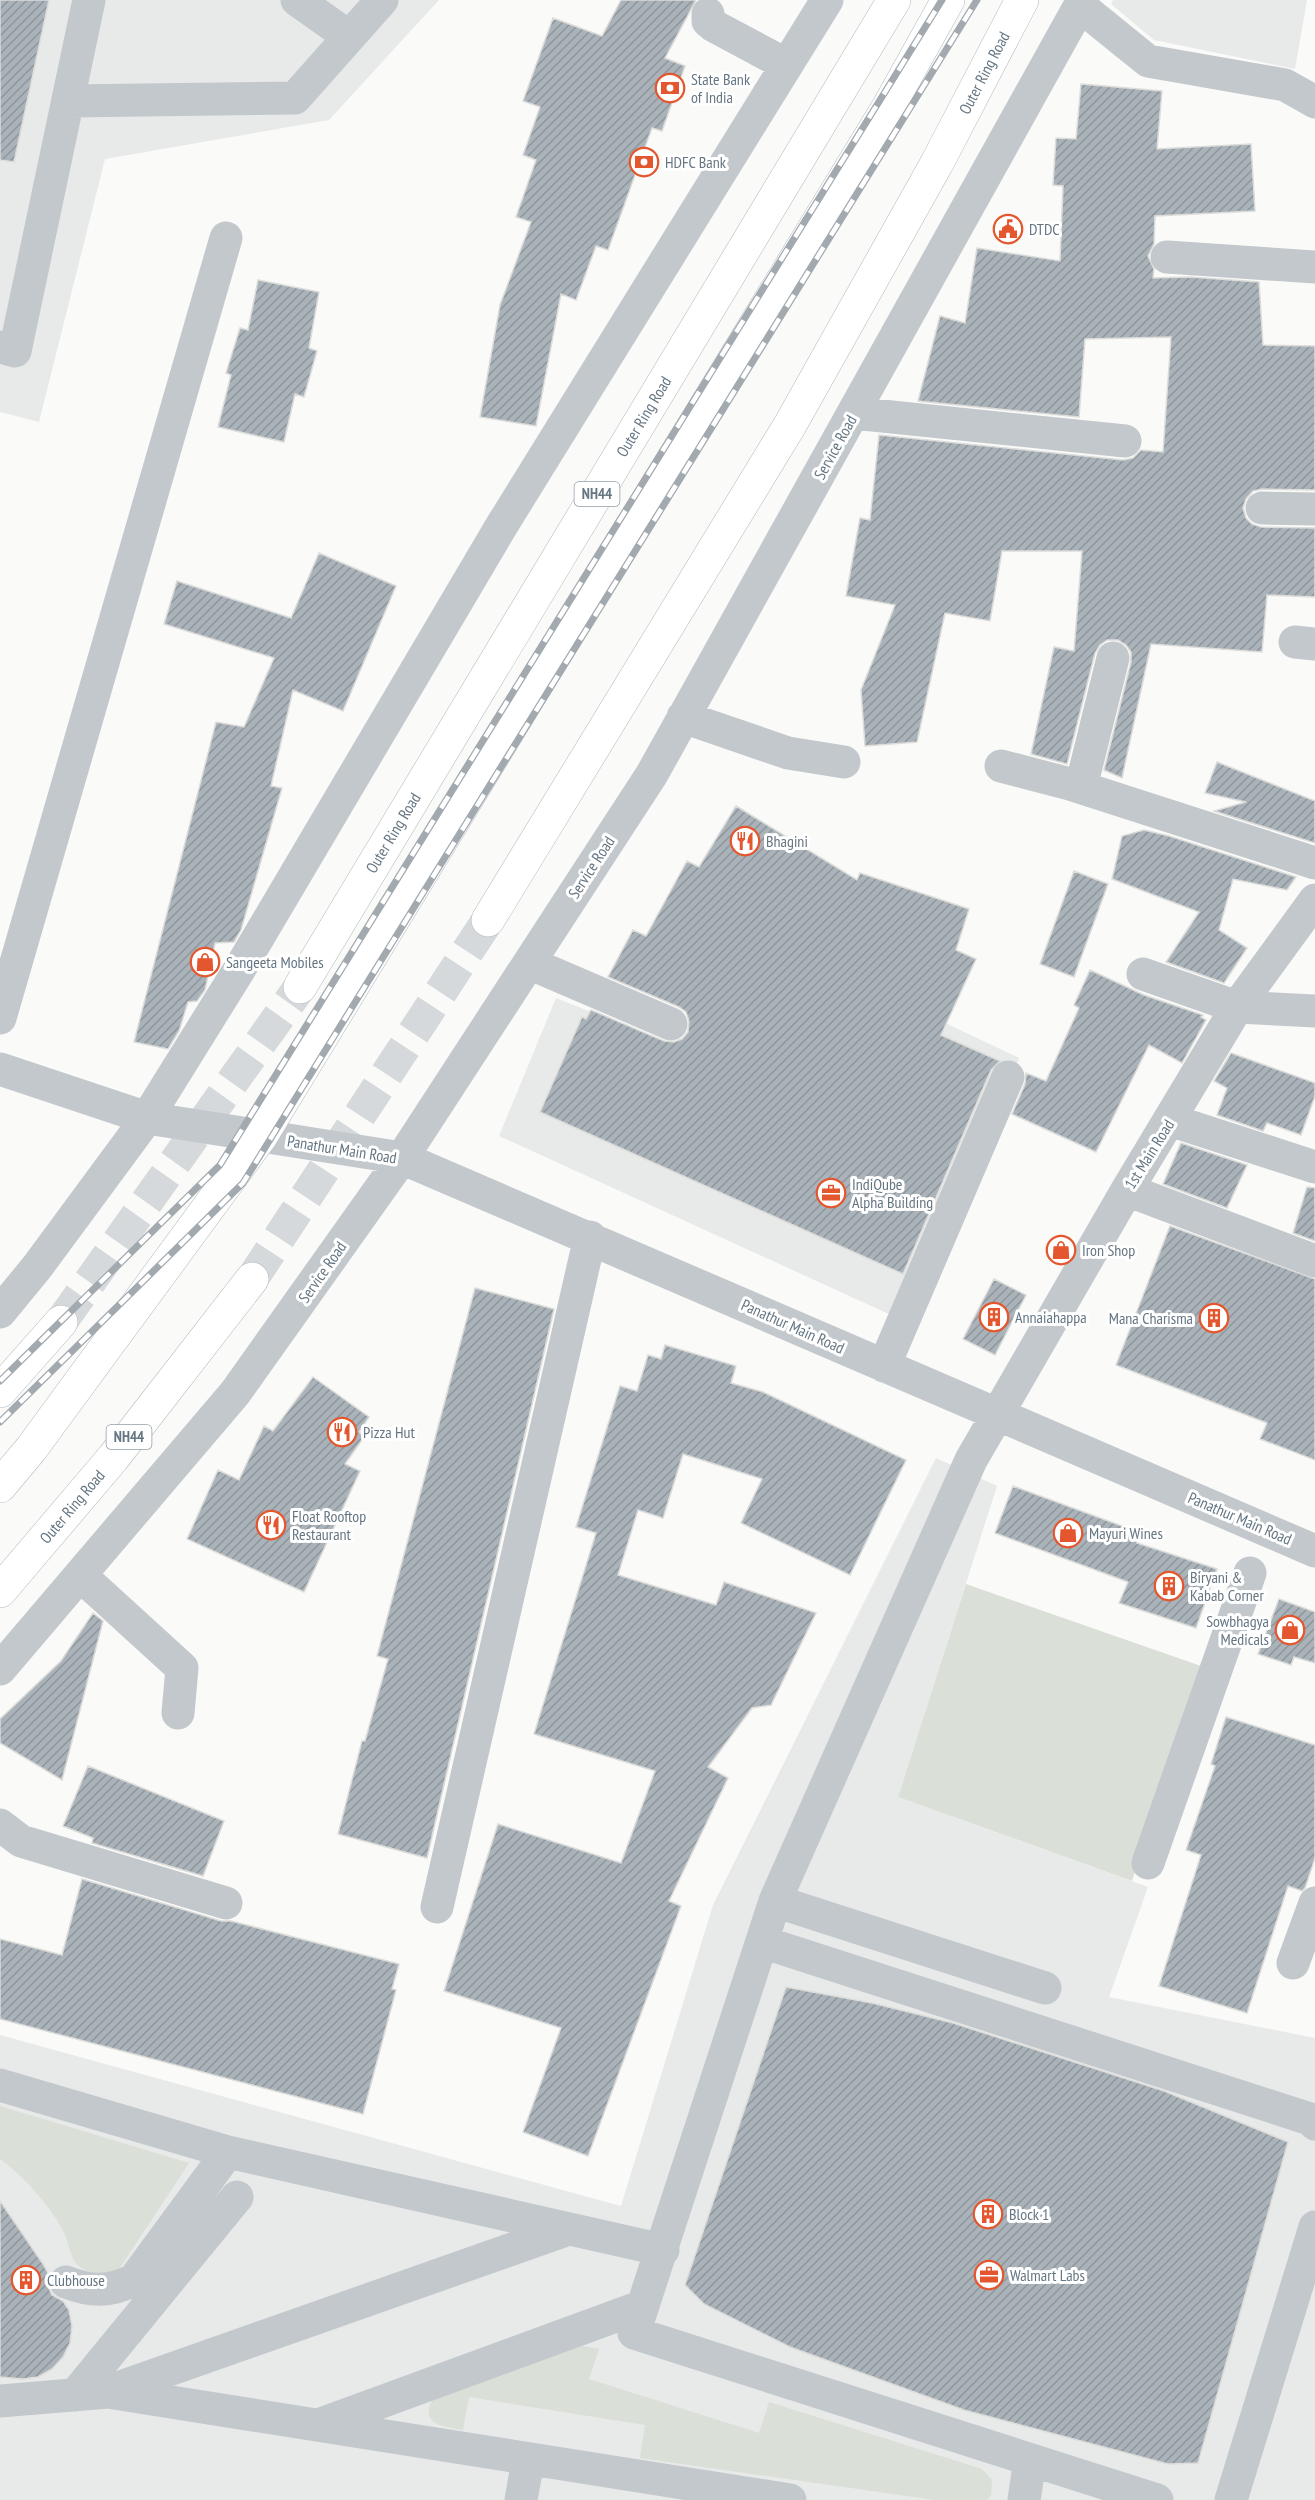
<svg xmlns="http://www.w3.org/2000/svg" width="1315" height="2500" font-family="'PT Sans Narrow',sans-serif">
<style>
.built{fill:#e8e9e9}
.green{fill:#dadfd7}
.building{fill:url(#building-hatch);stroke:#dcdcda;stroke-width:1.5}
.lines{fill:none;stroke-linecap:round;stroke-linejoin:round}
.highway-tunnel{stroke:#d5d9db;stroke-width:33;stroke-dasharray:33 16;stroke-linecap:butt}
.highway-casing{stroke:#b4b9bd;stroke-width:34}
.minor{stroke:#c3c8cc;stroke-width:33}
.highway{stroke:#fff;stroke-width:33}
.rail-casing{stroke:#a2aab0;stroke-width:7}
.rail{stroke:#fff;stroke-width:4.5;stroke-dasharray:14;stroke-linecap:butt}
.labels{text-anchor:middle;stroke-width:6;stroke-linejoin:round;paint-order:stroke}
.shield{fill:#fff;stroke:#939fa8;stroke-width:1.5}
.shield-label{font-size:15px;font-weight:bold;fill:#657683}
.street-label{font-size:16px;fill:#657683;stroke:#fff}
.poi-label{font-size:16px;fill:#657683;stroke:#fff;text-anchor:start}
</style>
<defs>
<pattern id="building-hatch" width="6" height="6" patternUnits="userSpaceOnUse" patternTransform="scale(1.5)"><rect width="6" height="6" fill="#aab3b9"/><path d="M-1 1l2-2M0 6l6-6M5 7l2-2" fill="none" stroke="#8e969c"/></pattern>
</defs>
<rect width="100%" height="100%" fill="#fafaf8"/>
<path class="built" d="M0 0H439L329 120 105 159 39 422 0 412Z
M1113 0H1307L1295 69 1154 40 1111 4Z
M779 944 1019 1058 915 1326 499 1136 556 998 717 1062Z
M936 1458 997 1486 898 1797 1148 1887 1109 1997 1315 2038V2500H0V2035L621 2206 713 1905Z"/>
<path class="green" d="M966 1584 1201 1666 1132 1881 898 1797Z
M0 2106 189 2163 114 2277C101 2275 90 2275 79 2266 70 2258 70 2248 66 2237 55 2211 23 2175 0 2159Z
M577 2345 599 2349 589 2379 759 2433 769 2402 982 2469 992 2480 991 2495 987 2500H935L640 2458 645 2425 469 2397 463 2430C445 2427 418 2425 433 2399Z"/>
<path class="building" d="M0 0H49L14 162 0 160Z
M621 0H696L665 58 685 66 662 131 652 128 608 250 596 246 576 300 561 294 536 426 480 417 500 305 531 222 516 217 536 160 523 155 540 107 523 101 553 18 602 36Z
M1081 84 1162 91 1157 149 1251 144 1255 211 1155 216 1154 244 1148 256 1154 269 1153 278 1190 277 1259 282 1263 345 1315 346V490L1262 489 1253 491 1246 499 1243 508 1246 518 1252 524 1261 527 1315 528V597L1267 595 1262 652 1151 644 1122 778 1104 770 1131 662V652L1126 645 1118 640H1107L1100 645 1095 653 1067 764 1031 754 1054 647 1074 651 1082 551H1002L990 621 945 613 917 742 865 746 861 690 895 605 846 596 860 518 870 520 879 435 1123 460 1133 458 1141 450 1163 452 1171 337 1085 339 1079 417 918 401 940 316 965 323 977 248 1060 261 1063 186 1053 185 1056 138 1076 139Z
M258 280 319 292 309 348 317 351 304 397 295 394 284 442 218 427 231 375 226 373 240 328 248 330Z
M319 553 396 586 343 711 293 690 271 786 282 788 241 930 234 942 215 943 205 990 197 1001 188 1002 179 1031 168 1049 134 1042 216 722 244 727 274 658 164 624 177 581 291 618Z
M1217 762 1315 801V843L1214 811 1246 802 1205 793Z
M736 806 857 880 860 873 969 909 956 950 976 959 941 1035 1000 1061 991 1070 903 1274 540 1112 582 1017 586 1019 591 1010 664 1041 674 1042 682 1039 688 1032 689 1021 686 1012 679 1007 608 977 633 930 646 936 687 861 699 867Z
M1144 830 1169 836 1296 877 1287 890 1233 879 1219 930 1247 948 1224 983 1166 962 1199 912 1112 879 1122 836Z
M1074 871 1108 884 1074 977 1040 964Z
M1090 970 1144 995 1203 1015 1201 1017 1206 1020 1182 1063 1149 1045 1096 1152 1012 1114 1025 1084 1026 1073 1046 1081 1079 1008 1074 1005Z
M1231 1053 1315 1083V1096L1301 1135 1267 1123 1263 1131 1217 1115 1227 1088 1214 1081Z
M1181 1143 1247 1165 1227 1208 1163 1184Z
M1307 1187 1315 1188V1241L1293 1233Z
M1170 1226 1315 1279V1460L1260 1439 1267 1423 1116 1365Z
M994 1279 1026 1295 995 1355 963 1339Z
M475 1288 554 1309 427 1858 338 1834 362 1741H365L388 1659 377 1656Z
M665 1345 736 1366 731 1383 763 1392 906 1460 850 1575 741 1523 762 1479 683 1454 663 1518 638 1510 618 1575 716 1605 724 1582 816 1613 771 1705 752 1708 708 1767 728 1778 669 1901 681 1906 588 2156 523 2132 561 2028 444 1991 498 1824 621 1863 655 1771 534 1734 596 1533 576 1527 620 1386 637 1391 648 1355 661 1359Z
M313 1377 369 1417 359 1432 364 1437 345 1464 360 1471 304 1592 187 1539 218 1470 239 1480 264 1426 273 1431Z
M1013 1486 1141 1533 1137 1543 1217 1569 1196 1628 1119 1603 1128 1582 995 1533Z
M1279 1599 1315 1612V1663L1294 1657 1291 1665 1258 1654Z
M93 1613 103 1621 62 1780 0 1743V1719L61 1661Z
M1226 1717 1315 1745V1858L1305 1888 1302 1891 1288 1886 1247 2013 1159 1986 1201 1855 1186 1850 1215 1766 1211 1764Z
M88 1766 224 1821 203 1876 92 1843 93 1838 63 1826Z
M82 1879 221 1921H231L399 1964 392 1989 396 1990 363 2114 0 2019V1939L62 1955Z
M786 1987 872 2003 953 2023 1164 2091 1288 2142 1198 2463 1168 2464 964 2410 790 2347 704 2304 685 2285Z
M0 2201 43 2264 49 2275 48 2286 52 2295 63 2301 69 2310 72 2326 70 2343 63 2357 52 2369 38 2377 23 2379 0 2377Z"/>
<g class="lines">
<path class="highway-tunnel" d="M252 1279 488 920
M61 1322 300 987"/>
<g class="highway-casing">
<g id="highway">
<path id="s1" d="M488 920 790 425 937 163 1022 0"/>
<path id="s2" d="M300 987 894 0"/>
<path d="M0 1391 61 1322"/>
<path d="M0 1486 31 1449 261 1136 889 106 948 0"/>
<path id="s3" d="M0 1591 113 1458 252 1279"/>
</g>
</g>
<path class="minor" d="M297 0 348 36
M1080 6 1148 61 1285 85 1315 102
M708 14V21L714 26 787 65
M68 101 295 98 382 0
M1167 257 1315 267
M0 347 15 351 89 0
M853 413 1125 441
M1262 508 1315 509
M1295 642 1315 644
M683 717 788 753 844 762
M1001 766 1070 784 1315 863
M1081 787 1113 658
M529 963 671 1024
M1143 974 1237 1007 1315 1011
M0 1018 226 238
M0 1069 147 1118 402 1158 1315 1551
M1170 1120 1315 1167
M1127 1190 1315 1261
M0 1312 37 1267 147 1118 239 970 502 525 827 0
M884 1366 1008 1077
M80 1575 182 1668 178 1713
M0 1669 235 1393 402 1158 652 774 1083 0
M0 1825 21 1841 226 1903
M1148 1863 1250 1573
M775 1901 1045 1988
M437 1907 590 1237
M762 1942 1313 2120 1315 2124
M1293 1963 1315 1903
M0 2085 228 2152 663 2250
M66 2282C91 2292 110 2292 134 2280L228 2152
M112 2390 569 2229
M75 2395 237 2197
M0 2401 108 2392 790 2500
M321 2424 643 2306
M521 2500 528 2460
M1024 2500 1030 2460
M1157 2500 634 2333 775 1901 971 1460 1127 1190 1237 1007 1315 900
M1231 2500 1315 2227"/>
<use href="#highway" class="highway"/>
<g class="rail-casing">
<path id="rail" d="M0 1381 220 1165 942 0
M0 1422 243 1183 977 0"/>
</g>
<use href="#rail" class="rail"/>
</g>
<defs>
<g id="bank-ring" transform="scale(1.5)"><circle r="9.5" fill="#fff" stroke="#e4572e" stroke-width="1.5"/><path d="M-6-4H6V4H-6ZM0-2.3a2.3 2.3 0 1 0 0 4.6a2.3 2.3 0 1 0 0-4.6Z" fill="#e4572e"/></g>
<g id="civic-ring" transform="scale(1.5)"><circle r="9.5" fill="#fff" stroke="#e4572e" stroke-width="1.5"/><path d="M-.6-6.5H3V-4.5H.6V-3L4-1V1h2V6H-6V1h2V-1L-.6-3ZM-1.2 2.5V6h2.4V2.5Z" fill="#e4572e"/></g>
<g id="restaurant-ring" transform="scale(1.5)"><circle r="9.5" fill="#fff" stroke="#e4572e" stroke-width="1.5"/><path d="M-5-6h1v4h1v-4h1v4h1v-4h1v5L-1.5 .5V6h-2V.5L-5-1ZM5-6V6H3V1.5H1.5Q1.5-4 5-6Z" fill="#e4572e"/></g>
<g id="shop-ring" transform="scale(1.5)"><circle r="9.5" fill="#fff" stroke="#e4572e" stroke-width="1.5"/><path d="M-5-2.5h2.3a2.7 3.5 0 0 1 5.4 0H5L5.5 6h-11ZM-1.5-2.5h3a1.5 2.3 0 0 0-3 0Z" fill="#e4572e"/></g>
<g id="office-ring" transform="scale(1.5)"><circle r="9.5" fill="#fff" stroke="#e4572e" stroke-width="1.5"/><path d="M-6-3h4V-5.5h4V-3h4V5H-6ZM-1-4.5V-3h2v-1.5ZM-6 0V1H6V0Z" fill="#e4572e"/></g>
<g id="building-ring" transform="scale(1.5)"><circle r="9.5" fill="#fff" stroke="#e4572e" stroke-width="1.5"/><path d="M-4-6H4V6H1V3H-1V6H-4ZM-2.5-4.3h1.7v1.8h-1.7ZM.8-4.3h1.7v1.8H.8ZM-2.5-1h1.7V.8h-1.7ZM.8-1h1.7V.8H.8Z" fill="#e4572e"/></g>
</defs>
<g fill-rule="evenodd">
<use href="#bank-ring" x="670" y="88"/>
<use href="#bank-ring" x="644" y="162"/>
<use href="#civic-ring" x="1008" y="229"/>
<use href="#restaurant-ring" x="745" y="841"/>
<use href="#shop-ring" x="205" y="962"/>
<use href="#office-ring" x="831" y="1193"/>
<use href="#shop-ring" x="1061" y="1250"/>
<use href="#building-ring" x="994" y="1317"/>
<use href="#building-ring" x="1214" y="1318"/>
<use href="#restaurant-ring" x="342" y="1432"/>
<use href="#restaurant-ring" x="271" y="1525"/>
<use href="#shop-ring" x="1068" y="1533"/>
<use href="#building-ring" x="1169" y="1586"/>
<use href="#shop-ring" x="1290" y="1630"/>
<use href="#building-ring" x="988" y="2214"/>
<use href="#office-ring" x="989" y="2275"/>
<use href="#building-ring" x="26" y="2280"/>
</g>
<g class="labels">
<g class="shield">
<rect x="574.5" y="482" width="45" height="24" rx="4.5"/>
<rect x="106.5" y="1425" width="45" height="24" rx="4.5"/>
</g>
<g class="shield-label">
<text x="597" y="499">NH44</text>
<text x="129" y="1442">NH44</text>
</g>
<g class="street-label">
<text dy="6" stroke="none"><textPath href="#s1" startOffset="982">Outer Ring Road</textPath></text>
<text dy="6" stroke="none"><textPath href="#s2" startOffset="666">Outer Ring Road</textPath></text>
<text transform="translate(835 447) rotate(-61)" y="6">Service Road</text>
<text dy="6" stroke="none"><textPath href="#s2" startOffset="180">Outer Ring Road</textPath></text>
<text transform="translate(591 867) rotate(-57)" y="6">Service Road</text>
<text transform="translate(342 1149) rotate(9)" y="6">Panathur Main Road</text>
<text transform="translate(1149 1154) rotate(-58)" y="6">1st Main Road</text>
<text transform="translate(322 1272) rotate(-55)" y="6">Service Road</text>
<text transform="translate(793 1326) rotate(24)" y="6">Panathur Main Road</text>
<text dy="6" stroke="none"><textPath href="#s3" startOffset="111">Outer Ring Road</textPath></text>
<text transform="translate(1240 1518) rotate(23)" y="6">Panathur Main Road</text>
</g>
<g class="poi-label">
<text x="691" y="85">State Bank<tspan x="691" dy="18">of India</tspan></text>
<text x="665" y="168">HDFC Bank</text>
<text x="1029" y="235">DTDC</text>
<text x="766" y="847">Bhagini</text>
<text x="226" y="968">Sangeeta Mobiles</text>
<text x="852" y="1190">IndiQube<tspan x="852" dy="18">Alpha Building</tspan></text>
<text x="1082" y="1256">Iron Shop</text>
<text x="1015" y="1323">Annaiahappa</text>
<text x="1193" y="1324" text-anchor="end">Mana Charisma</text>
<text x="363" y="1438">Pizza Hut</text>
<text x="292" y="1522">Float Rooftop<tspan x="292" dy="18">Restaurant</tspan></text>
<text x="1089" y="1539">Mayuri Wines</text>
<text x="1190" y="1583">Biryani &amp;<tspan x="1190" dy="18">Kabab Corner</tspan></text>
<text x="1269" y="1627" text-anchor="end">Sowbhagya<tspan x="1269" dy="18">Medicals</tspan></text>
<text x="1009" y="2220">Block 1</text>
<text x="1010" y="2281">Walmart Labs</text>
<text x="47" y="2286">Clubhouse</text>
</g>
</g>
</svg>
